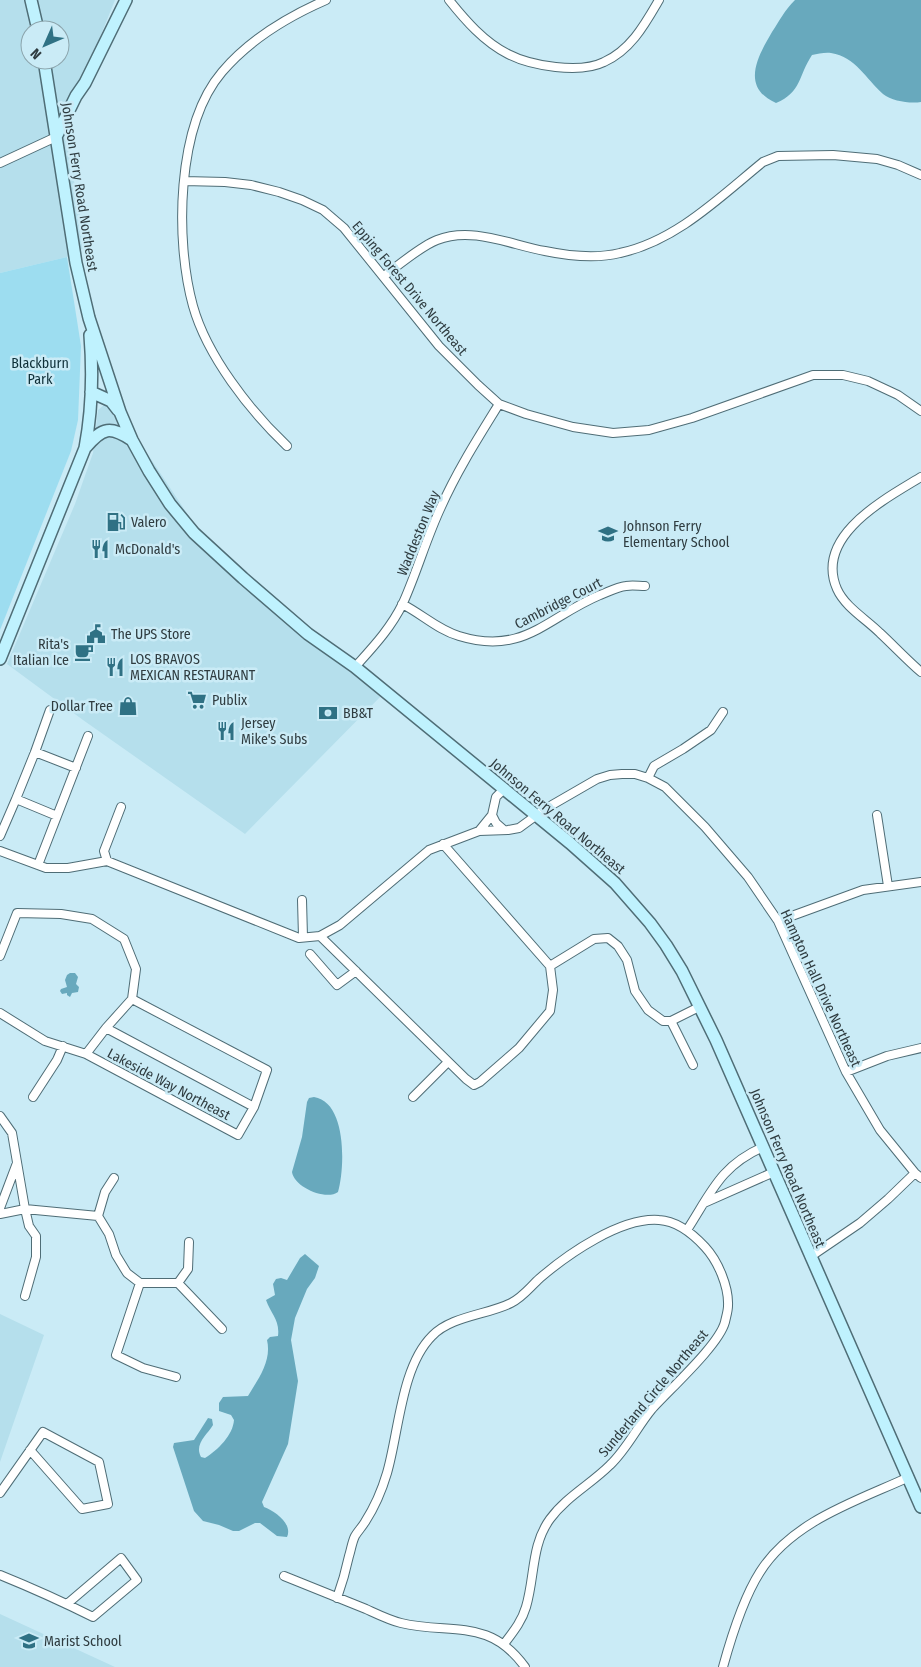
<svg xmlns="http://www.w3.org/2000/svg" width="921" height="1667" font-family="'Fira Sans Condensed',sans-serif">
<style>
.built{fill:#b5dfec;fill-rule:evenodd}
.green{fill:#9dddf0}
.water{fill:#68a9bd}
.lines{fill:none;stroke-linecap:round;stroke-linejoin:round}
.minor-casing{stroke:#4f6d76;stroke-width:10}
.secondary-casing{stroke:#4f6d76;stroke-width:14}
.minor{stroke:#fff;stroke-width:8}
.secondary{stroke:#bff2fe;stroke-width:11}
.labels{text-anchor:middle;stroke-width:5;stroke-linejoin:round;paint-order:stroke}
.street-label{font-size:14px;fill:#2f3c40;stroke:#caebf6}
.park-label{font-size:14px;fill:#0e2f38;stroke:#caebf6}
.poi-label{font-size:14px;fill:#2f3c40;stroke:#caebf6;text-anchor:start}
</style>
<rect width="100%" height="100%" fill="#caebf6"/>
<path class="built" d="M0 0H115L96 47 66 137 86 247 67 257 0 273ZM30 30H60V60H30Z
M116 395 133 432 200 533 292 617 386 691 245 834 83 720 7 664 75 504 93 453 98 410Z
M0 1314 44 1335 0 1462Z
M0 1614 115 1667H0Z"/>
<path class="green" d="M67 257 81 346 78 420 71 451 0 630V273Z"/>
<path class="water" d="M795 0H921V102C910 104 892 101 883 94 866 79 856 57 831 53 825 52 818 54 812 55 798 76 802 92 776 103 740 87 758 56 772 32 780 20 784 11 795 0Z
M70 973H75L78 977 76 984 79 987 78 992 72 993 70 997 67 995V993L62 994 60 991 61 989 67 987 65 980 67 975Z
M314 1097C347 1102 345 1168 338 1192 326 1201 294 1187 292 1172L302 1137 307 1102 309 1098Z
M305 1254 319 1266 315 1278 307 1289 295 1318 291 1340 298 1381 288 1444 262 1502 264 1507C275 1511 293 1524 287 1537L277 1536 260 1523H255L239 1531H233L219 1525 203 1521 194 1511 173 1447 174 1443 194 1440 208 1418 212 1419 213 1425C207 1435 194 1444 201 1457L205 1458C218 1450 233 1435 234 1420L231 1415 219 1411V1403L223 1397 248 1396C258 1379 272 1361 267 1340L270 1337 278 1336C280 1320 271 1314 266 1300L275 1295 273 1284 276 1279 281 1278 287 1280 300 1258Z"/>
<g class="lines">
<g class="minor-casing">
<path id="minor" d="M449 0C465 20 484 42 508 54 531 66 580 74 604 62 631 50 645 24 659 0
M0 163 56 137
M184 181 225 182 251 185 279 192 302 200 323 210 344 228 439 346 478 385 499 404 526 414 573 427 613 433 649 430 692 418 813 375H843L868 381 898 395 921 411
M384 276C399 265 421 246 437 240 472 226 511 245 545 251 569 256 596 259 620 253 676 241 720 197 763 162L778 156 833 155 877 159 898 165 921 175
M287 446C250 411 207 356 193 306 175 241 176 126 222 72 250 39 287 17 326 0
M921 477C885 499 814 536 837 589 845 607 866 619 880 633 894 646 907 660 921 672
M402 604C422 614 438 630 459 636 524 656 547 617 600 595 608 592 617 587 626 586 632 585 639 586 645 586
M355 667C373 647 391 628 403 603 417 572 426 539 441 507 457 471 478 438 499 404
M50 710 35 752 76 768
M35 752 16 799 57 816
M648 778 654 766 683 749 711 730 723 712
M877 815 888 886
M504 830 496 823 492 815 496 797 504 789
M479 831 492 815
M0 836 16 799
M0 851 46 868H68L107 861 299 938 320 936 340 925 429 850 479 831 508 830 519 828 545 809 597 779 610 775 622 774H635L648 778 665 787 705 827 748 877 778 921 846 1072 880 1130 915 1173 921 1178
M107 861 104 851 121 807
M38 865 88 736
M302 900 303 937
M778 921 863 890 921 882
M320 936 466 1079 474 1085 480 1082 519 1048 550 1011 553 990 550 966 443 844
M310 954 337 985 356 971
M0 956 17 913 61 914 92 919 124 939 136 969 132 999 267 1070 254 1107 238 1135 86 1054 45 1041 0 1013
M550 966 594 939 608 938 618 946 627 960 635 991 648 1010 663 1021H671L699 1007
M132 999 106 1028 254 1107
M671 1021 693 1065
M86 1054 106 1028
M846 1072 887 1056 921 1048
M33 1097 57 1060 63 1046
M413 1097 448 1062
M0 1116 12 1133 25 1209 0 1214
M114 1178 105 1192 98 1216 109 1234 116 1255 127 1273 140 1283H178L188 1269 189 1242
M704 1203 774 1172
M0 1208 17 1163
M687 1230C711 1193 720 1166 763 1147
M810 1257 860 1223 888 1199 915 1173
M140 1283 116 1355 143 1368 176 1377
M178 1283 222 1329
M25 1296 36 1257V1236L29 1226 25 1209 98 1216
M0 1493 43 1432 99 1462 108 1504 82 1509 30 1450
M0 1575C32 1588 63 1602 93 1617L137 1580 121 1558 67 1604
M284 1576C311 1587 338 1598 366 1609 377 1614 389 1620 401 1623 451 1635 489 1617 525 1667
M337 1598C342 1584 346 1570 349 1556 351 1550 352 1542 355 1536 358 1531 362 1527 365 1522 374 1508 382 1490 387 1473 399 1432 401 1367 432 1336 451 1316 487 1315 511 1303 523 1297 530 1287 540 1278 568 1254 621 1217 659 1220 678 1221 693 1234 705 1247 718 1261 729 1287 728 1306 728 1311 726 1317 725 1322 719 1345 670 1389 652 1409 637 1427 627 1449 610 1465 591 1484 566 1497 550 1519 531 1545 535 1577 526 1607 522 1621 513 1632 504 1644
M723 1667C731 1638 744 1597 760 1572 792 1521 857 1501 909 1477"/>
</g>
<g class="secondary-casing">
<path id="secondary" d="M31 0 38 30
M44 60 76 263 89 318 120 412 132 440 149 471 170 504 194 533 243 578 308 634 355 667 570 843 615 883 650 923 666 945 682 971 716 1040 921 1507
M56 137 76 96 85 83 126 0
M91 392 111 401 118 410
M86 447C103 427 110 426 132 440
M0 659 85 448C92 411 93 372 90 335"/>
</g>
<use href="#minor" class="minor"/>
<use href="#secondary" class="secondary"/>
</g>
<defs>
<g id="fuel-bare" transform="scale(1.5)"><path d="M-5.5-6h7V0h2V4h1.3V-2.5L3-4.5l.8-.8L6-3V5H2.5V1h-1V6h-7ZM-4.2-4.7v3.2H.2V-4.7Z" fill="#2f7184" stroke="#caebf6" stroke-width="2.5" paint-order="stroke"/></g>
<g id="school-bare" transform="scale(1.5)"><path d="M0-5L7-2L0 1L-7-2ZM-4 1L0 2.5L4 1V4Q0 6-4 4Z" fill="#2f7184" stroke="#caebf6" stroke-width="2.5" paint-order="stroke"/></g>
<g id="restaurant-bare" transform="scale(1.5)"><path d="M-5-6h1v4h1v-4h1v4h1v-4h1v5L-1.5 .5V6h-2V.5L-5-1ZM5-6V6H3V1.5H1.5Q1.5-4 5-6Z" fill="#2f7184" stroke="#caebf6" stroke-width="2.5" paint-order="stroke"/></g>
<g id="civic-bare" transform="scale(1.5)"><path d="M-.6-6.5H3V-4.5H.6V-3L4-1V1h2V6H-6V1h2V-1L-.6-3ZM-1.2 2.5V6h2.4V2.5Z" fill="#2f7184" stroke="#caebf6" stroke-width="2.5" paint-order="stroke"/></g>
<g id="cafe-bare" transform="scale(1.5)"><path d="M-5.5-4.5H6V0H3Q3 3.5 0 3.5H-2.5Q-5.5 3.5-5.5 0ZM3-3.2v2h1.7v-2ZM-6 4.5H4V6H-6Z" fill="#2f7184" stroke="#caebf6" stroke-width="2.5" paint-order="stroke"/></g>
<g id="supermarket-bare" transform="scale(1.5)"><path d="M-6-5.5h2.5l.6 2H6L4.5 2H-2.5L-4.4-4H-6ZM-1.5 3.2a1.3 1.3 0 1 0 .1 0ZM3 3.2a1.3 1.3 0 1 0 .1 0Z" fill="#2f7184" stroke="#caebf6" stroke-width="2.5" paint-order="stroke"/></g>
<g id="shop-bare" transform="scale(1.5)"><path d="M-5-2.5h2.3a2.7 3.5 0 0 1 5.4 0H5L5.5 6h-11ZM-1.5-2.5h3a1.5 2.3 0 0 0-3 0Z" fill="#2f7184" stroke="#caebf6" stroke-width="2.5" paint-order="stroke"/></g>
<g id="bank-bare" transform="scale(1.5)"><path d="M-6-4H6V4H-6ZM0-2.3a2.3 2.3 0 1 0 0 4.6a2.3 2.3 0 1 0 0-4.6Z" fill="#2f7184" stroke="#caebf6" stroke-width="2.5" paint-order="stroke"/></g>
</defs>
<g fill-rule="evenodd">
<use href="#fuel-bare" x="116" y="522"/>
<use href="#school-bare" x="608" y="534"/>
<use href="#restaurant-bare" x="100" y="549"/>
<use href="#civic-bare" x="96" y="634"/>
<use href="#cafe-bare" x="84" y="652"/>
<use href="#restaurant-bare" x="115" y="667"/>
<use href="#supermarket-bare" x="197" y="700"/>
<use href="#shop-bare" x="128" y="706"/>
<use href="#bank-bare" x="328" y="713"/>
<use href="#restaurant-bare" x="226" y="731"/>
<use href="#school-bare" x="29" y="1641"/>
</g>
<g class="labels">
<g class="street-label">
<text transform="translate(80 187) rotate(81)" y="5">Johnson Ferry Road Northeast</text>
<text transform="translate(410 288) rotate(50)" y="5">Epping Forest Drive Northeast</text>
<text transform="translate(418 533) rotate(-68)" y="5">Waddeston Way</text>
<text transform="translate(558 603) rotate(-27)" y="5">Cambridge Court</text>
<text transform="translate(558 816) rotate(40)" y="5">Johnson Ferry Road Northeast</text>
<text transform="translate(821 988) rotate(65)" y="5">Hampton Hall Drive Northeast</text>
<text transform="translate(169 1084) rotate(28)" y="5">Lakeside Way Northeast</text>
<text transform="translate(788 1168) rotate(67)" y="5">Johnson Ferry Road Northeast</text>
<text transform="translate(653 1393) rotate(-50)" y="5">Sunderland Circle Northeast</text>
</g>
<g class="park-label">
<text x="40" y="368">Blackburn<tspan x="40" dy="16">Park</tspan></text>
</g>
<g class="poi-label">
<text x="131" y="527">Valero</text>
<text x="623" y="531">Johnson Ferry<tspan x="623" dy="16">Elementary School</tspan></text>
<text x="115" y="554">McDonald's</text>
<text x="111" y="639">The UPS Store</text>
<text x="69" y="649" text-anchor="end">Rita's<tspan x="69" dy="16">Italian Ice</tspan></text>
<text x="130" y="664">LOS BRAVOS<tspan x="130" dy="16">MEXICAN RESTAURANT</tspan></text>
<text x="212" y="705">Publix</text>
<text x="113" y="711" text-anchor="end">Dollar Tree</text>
<text x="343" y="718">BB&amp;T</text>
<text x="241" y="728">Jersey<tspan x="241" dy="16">Mike's Subs</tspan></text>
<text x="44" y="1646">Marist School</text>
</g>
</g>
<g transform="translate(45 45) rotate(225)"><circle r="24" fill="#caebf6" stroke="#8ca5ad"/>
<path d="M0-4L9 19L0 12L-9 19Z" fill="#2f7184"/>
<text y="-8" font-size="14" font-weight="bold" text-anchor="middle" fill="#2f3c40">N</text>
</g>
</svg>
